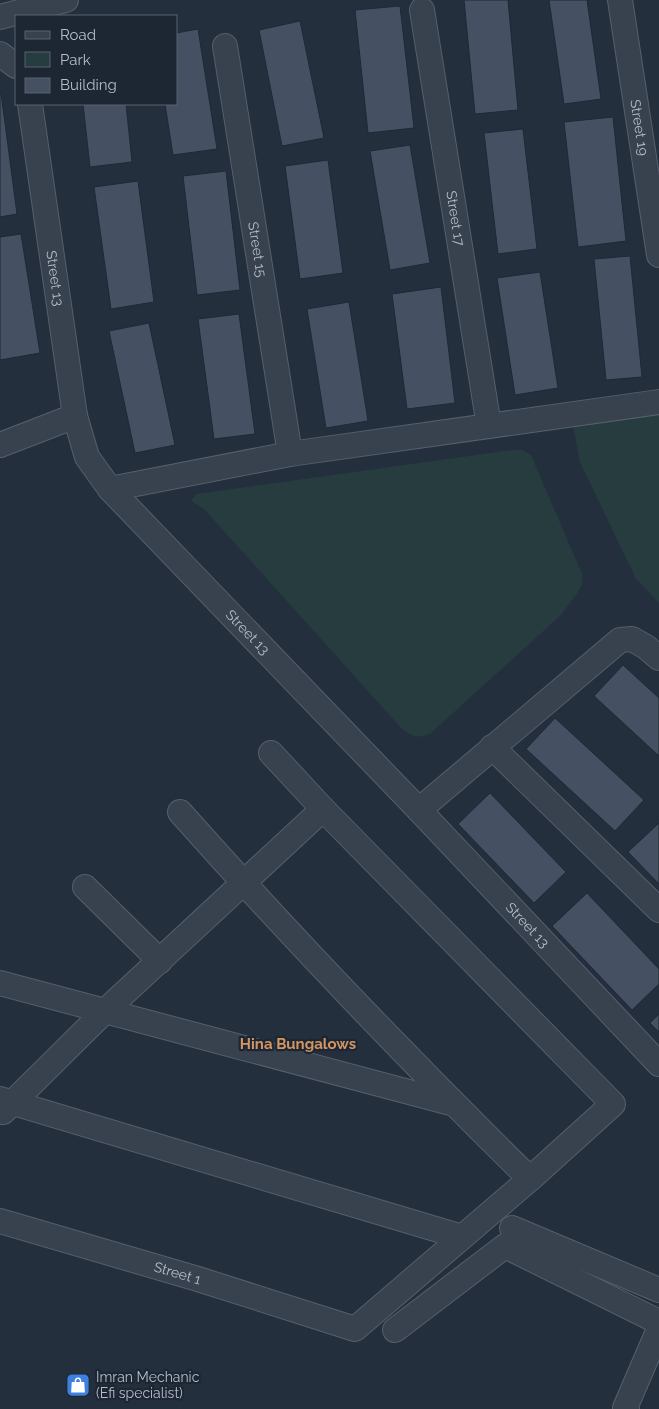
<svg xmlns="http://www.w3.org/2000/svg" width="659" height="1409" font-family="Raleway,sans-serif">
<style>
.green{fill:#263c3f}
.building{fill:#455162;stroke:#1f2835}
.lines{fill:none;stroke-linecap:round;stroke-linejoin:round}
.minor-casing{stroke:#565f6c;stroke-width:26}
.minor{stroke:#38414e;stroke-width:24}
.labels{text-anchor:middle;stroke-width:4.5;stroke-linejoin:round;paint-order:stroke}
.street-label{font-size:14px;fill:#b4bcc9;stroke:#1d2633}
.poi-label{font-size:14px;fill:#b4bcc9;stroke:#1d2633;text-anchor:start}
.neighbourhood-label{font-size:15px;font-weight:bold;fill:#d59563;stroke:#1d2633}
</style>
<rect width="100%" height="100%" fill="#242f3e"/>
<path class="green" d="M659 412V603L636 579 580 462 572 420Z
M512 450H523L531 455 583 576 582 585 578 592 561 615 430 734C417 739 412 736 402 729L204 509 191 501 196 494Z"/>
<path class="building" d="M464 0H508L518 110 475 114Z
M549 0H587L601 99 564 104Z
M400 6 414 128 368 133 355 10Z
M300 21 324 138 282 146 259 30Z
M198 29 217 149 173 155 165 104H176V33Z
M0 93H1L17 214 0 217Z
M83 104H126L132 162 90 167Z
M613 117 626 241 578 247 564 122Z
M523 129 537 249 498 254 484 133Z
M410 145 430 263 390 270 370 151Z
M328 160 343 273 300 279 285 166Z
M226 171 240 290 197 295 183 176Z
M138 181 154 302 111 309 94 187Z
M21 234 40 353 0 360V237Z
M630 256 642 377 606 380 594 259Z
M540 272 558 388 515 395 497 278Z
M441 287 455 403 407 409 392 294Z
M349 302 368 421 326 428 307 309Z
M239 314 255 434 214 439 198 319Z
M149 323 175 445 135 453 109 331Z
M623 665 659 698V756L594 696Z
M555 718 644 800 615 831 526 749Z
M490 793 566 872 534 903 458 824Z
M659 823V884L628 852Z
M587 893 659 969V984L632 1010 552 926Z
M659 1014V1032L650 1023Z"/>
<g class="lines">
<g class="minor-casing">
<g id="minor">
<path id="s1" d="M620 0 659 255"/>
<path id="s2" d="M422 10 489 426"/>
<path d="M0 17 66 0"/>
<path id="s3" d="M225 46 290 454"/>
<path d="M0 54 16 66"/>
<path id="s4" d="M30 104 75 416 87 457 110 489 419 810 659 1064"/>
<path d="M0 445 75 416"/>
<path d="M110 489 290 454 659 402"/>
<path d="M492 747 659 910"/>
<path d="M419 810 620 640 632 639 646 647 659 658"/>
<path d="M180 812C292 938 409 1060 530 1179"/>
<path d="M85 887 160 961"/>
<path d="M0 983 454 1104"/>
<path d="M0 1099 462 1237"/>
<path d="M3 1112 105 1011 323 809"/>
<path id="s5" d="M0 1221 198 1279 355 1329 530 1179 613 1104 323 809 271 753"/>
<path d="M512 1228 659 1290"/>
<path d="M395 1330 505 1246 659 1322"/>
<path d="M627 1409 625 1408 659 1329"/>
</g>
</g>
<use href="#minor" class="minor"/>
</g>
<defs>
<g id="shop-square" transform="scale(1.25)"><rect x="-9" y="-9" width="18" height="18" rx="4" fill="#3f7fe0" stroke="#1d2633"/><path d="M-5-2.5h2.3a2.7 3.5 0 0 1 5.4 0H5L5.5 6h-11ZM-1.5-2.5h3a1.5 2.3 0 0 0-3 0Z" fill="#fff"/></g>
</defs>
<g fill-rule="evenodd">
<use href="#shop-square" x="78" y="1385"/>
</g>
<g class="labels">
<g class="street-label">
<text dy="5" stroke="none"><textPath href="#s1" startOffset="129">Street 19</textPath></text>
<text dy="5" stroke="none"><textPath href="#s2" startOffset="211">Street 17</textPath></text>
<text dy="5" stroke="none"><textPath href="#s3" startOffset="206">Street 15</textPath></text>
<text dy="5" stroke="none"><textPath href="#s4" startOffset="176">Street 13</textPath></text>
<text dy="5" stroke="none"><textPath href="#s4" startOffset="596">Street 13</textPath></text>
<text dy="5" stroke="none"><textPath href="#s4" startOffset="1001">Street 13</textPath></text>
<text dy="5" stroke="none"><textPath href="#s5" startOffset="185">Street 1</textPath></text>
</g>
<g class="poi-label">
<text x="96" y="1382">Imran Mechanic<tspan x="96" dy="16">(Efi specialist)</tspan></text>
</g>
<g class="neighbourhood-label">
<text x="298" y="1049">Hina Bungalows</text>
</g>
</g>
<rect x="15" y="15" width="162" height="90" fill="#1d2633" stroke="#59626f"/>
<rect x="25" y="31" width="25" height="8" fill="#38414e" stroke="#59626f"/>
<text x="60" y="40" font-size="15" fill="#b4bcc9">Road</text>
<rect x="25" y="52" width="25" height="15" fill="#263c3f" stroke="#59626f"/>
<text x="60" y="65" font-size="15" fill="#b4bcc9">Park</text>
<rect x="25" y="78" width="25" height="15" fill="#455162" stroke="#59626f"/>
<text x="60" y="90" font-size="15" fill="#b4bcc9">Building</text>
</svg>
